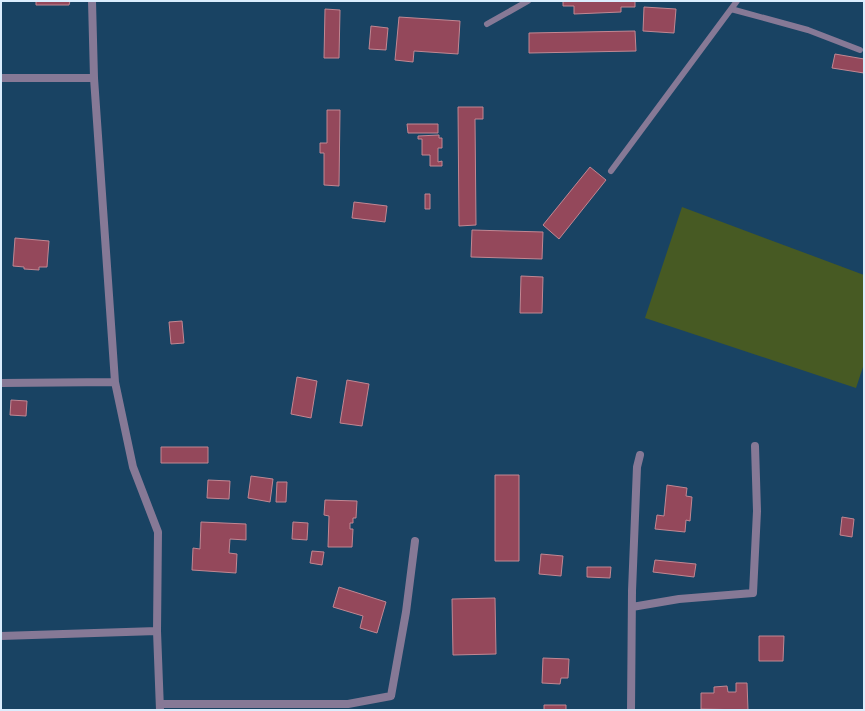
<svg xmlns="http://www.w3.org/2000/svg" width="865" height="711" font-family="'Roboto Condensed',sans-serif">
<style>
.green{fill:#475a23}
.building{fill:#94485b;stroke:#c18793}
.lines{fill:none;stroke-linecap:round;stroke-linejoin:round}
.lane{stroke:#867996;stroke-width:6}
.street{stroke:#867996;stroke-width:8}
</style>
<rect width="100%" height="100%" fill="#194363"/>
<path class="green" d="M682 207 864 275V364L856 388 645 318Z"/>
<path class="building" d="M36 1H70L69 5H36Z
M563 1H635V7H621V12L574 14V6H563Z
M644 7 676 9 674 33 643 31Z
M325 9 340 10 339 58H324Z
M399 17 460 21 458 54 414 51 413 62 395 60Z
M371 26 388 28 386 50 369 49Z
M635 31 636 51 529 53V33Z
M835 54 864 59V73L832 68Z
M458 107H483V119H475L476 225 459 226Z
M327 110H340L339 186 324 185V153H320V143H327Z
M407 124H438V133H408Z
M439 135V138H442V148H438V162L442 161V166H430V155H422V139H418V136Z
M590 167 606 180 559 239 543 225Z
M425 194H430V209H425Z
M354 202 387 206 385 222 352 218Z
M472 230 543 232 542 259 471 257Z
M15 238 49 241 47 267H39V270L24 269V267L13 266Z
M521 276 543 277 542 313H520Z
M182 321 184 343 171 344 169 322Z
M297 377 317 381 311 418 291 414Z
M347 380 369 384 362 426 340 423Z
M11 400 27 401 26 416 10 415Z
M161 447H208V463H161Z
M495 475H519V561H495Z
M251 476 273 479 270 502 248 498Z
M208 480 230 481 229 499 207 498Z
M277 482H287L286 502H276Z
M667 485 687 488 686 496 692 497 690 521 686 520 685 532 655 529 657 515 664 516Z
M325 500 357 501 356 518H353V523H350V529H353L352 547H328L329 516 324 515Z
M842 517 854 519 852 537 840 535Z
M201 522 246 524V540L230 539 229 553 237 554 236 573 192 570 193 548 200 549Z
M293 522 308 523 307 540 292 539Z
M312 551 324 552 322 565 310 563Z
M541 554 563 556 561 576 539 574Z
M655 560 696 564 694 577 653 572Z
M587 567H611L610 578 587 577Z
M339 587 386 602 377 633 360 628 363 616 333 607Z
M495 598 496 654 453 655 452 599Z
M759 636H784L783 661H759Z
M543 658 569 659 568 678H561L560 684 542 683Z
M736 683H747L748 710 701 709V693H714V687L727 686 728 692H736Z
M544 705H566V710H544Z"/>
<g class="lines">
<path class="lane" d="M731 9 808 30 860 50
M487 24 528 1
M611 171 737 1"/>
<path class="street" d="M92 1 94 78 115 382 133 467 158 532 157 631 160 710
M1 78H94
M1 383 115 382
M632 607 679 599 753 593 757 511 755 446
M1 636 157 631
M160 704H348L391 696 406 612 415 541
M631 710 632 591 637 467 640 455"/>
</g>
<rect width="865" height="711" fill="none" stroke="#dbedfd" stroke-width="4"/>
</svg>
